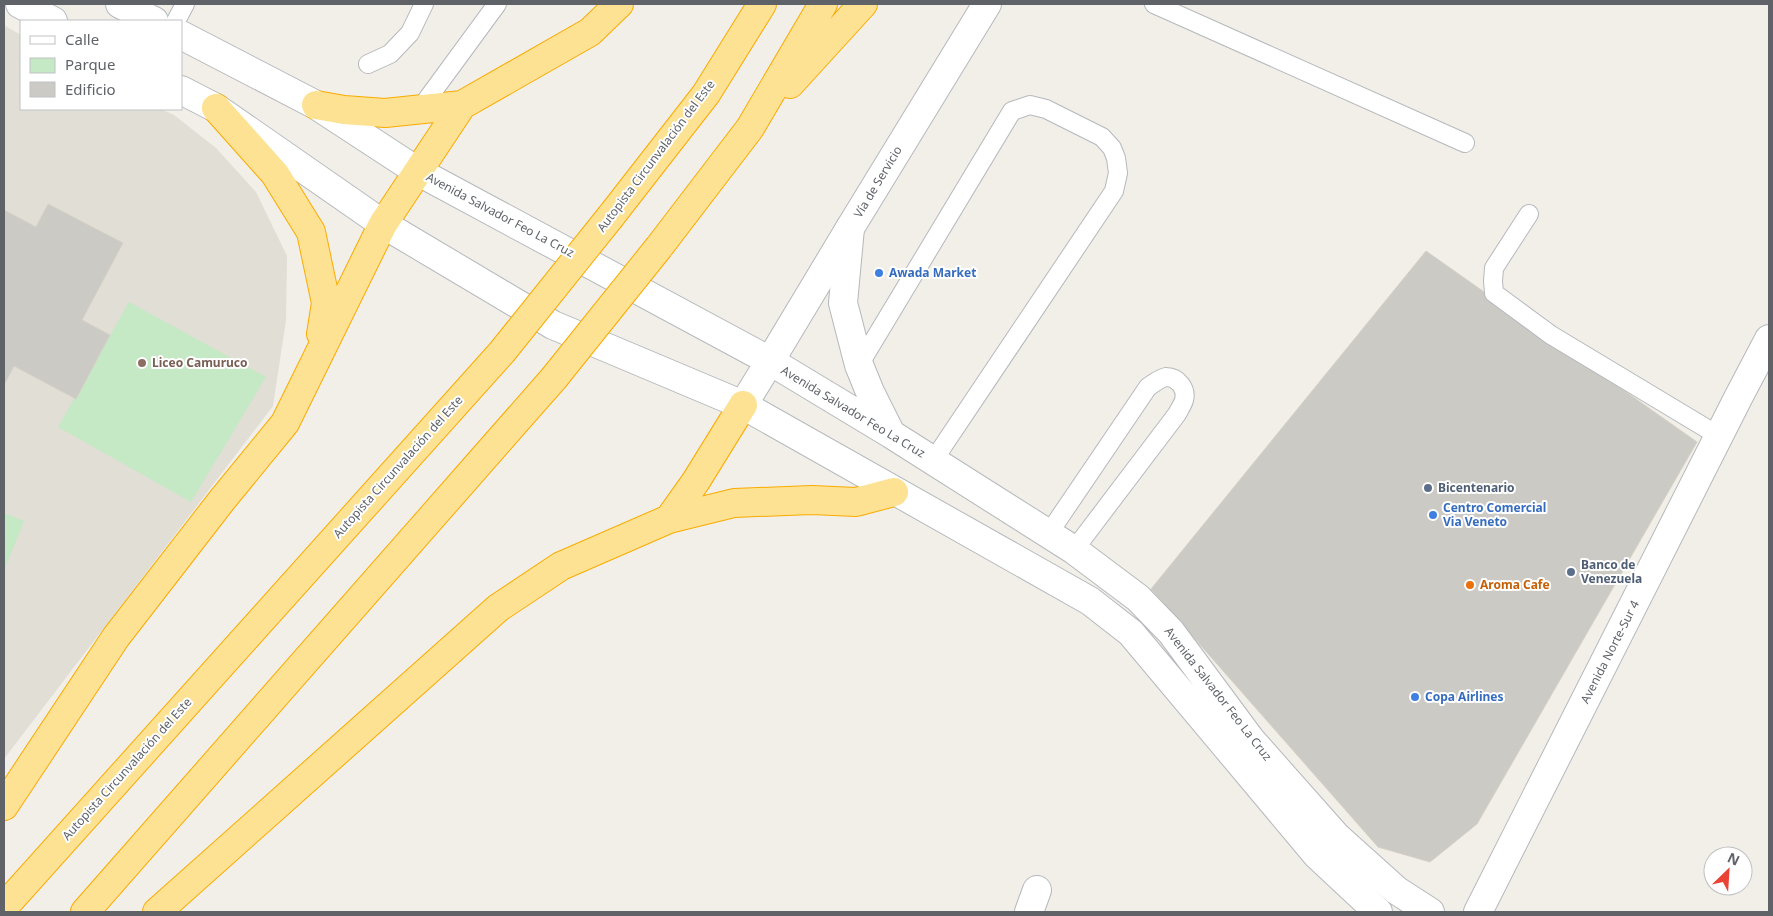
<svg xmlns="http://www.w3.org/2000/svg" width="1773" height="916" font-family="'Noto Sans',sans-serif">
<style>
.education{fill:#e1ded6}
.green{fill:#c5e8c5}
.building{fill:#cccac5;stroke:#d6d1c6}
.lines{fill:none;stroke-linecap:round;stroke-linejoin:round}
.service-casing{stroke:#b5b8bc;stroke-width:20}
.minor-casing{stroke:#b5b8bc;stroke-width:30}
.tertiary-casing{stroke:#b5b8bc;stroke-width:30}
.motorway-casing{stroke:#f9ab00;stroke-width:30}
.service{stroke:#fff;stroke-width:18}
.minor{stroke:#fff;stroke-width:28}
.tertiary{stroke:#fff;stroke-width:28}
.motorway{stroke:#fde293;stroke-width:28}
.motorway-bridge-casing{stroke:#f9ab00;stroke-width:30;stroke-linecap:butt}
.motorway-bridge{stroke:#fde293;stroke-width:28}
.shop-dot{fill:#3f7fe0;stroke:#fff;stroke-width:2}
.education-dot{fill:#8d6e63;stroke:#fff;stroke-width:2}
.service-dot{fill:#5c6f8a;stroke:#fff;stroke-width:2}
.food-dot{fill:#e8710a;stroke:#fff;stroke-width:2}
.labels{text-anchor:middle;stroke-width:4;stroke-linejoin:round;paint-order:stroke}
.street-label{font-size:12px;fill:#5f6368;stroke:#fff}
.shop-label{font-size:12px;font-weight:bold;fill:#366cbe;stroke:#fff;text-anchor:start}
.education-label{font-size:12px;font-weight:bold;fill:#785e54;stroke:#fff;text-anchor:start}
.service-label{font-size:12px;font-weight:bold;fill:#4e5e75;stroke:#fff;text-anchor:start}
.food-label{font-size:12px;font-weight:bold;fill:#c56008;stroke:#fff;text-anchor:start}
</style>
<rect width="100%" height="100%" fill="#f1efe8"/>
<path class="education" d="M4 25 21 35V109H161L174 115 216 148 256 192 287 256 286 320 273 406 4 759Z"/>
<path class="green" d="M129 302 266 377 191 502 58 427Z
M4 513 24 521 4 571Z"/>
<path class="building" d="M48 204 123 243 82 320 110 335 76 399 14 366 4 385V210L36 227Z
M1426 251 1697 442 1477 824 1430 862 1378 847 1151 589Z"/>
<g class="lines">
<g class="service-casing">
<path id="service" d="M1154 4 1465 143
M176 21 185 4
M368 64 390 54 410 33 424 4
M420 109 497 4
M1529 214 1494 268 1493 281 1494 293 1551 335 1719 436
M859 365 1012 111 1030 105 1046 109 1102 137 1112 148 1116 158 1118 173 1114 191 933 461
M1049 533 1148 387C1153 384 1160 378 1166 377 1178 377 1187 389 1184 400 1183 404 1179 410 1177 414L1074 550"/>
</g>
<g class="minor-casing">
<path id="minor" d="M770 361 850 228 987 4
M1029 912 1037 890
M1478 912 1738 398 1769 339"/>
</g>
<g class="tertiary-casing">
<path id="tertiary" d="M20 4 53 21
M120 4 154 21
M181 35 316 105 417 171 770 361 891 434 1074 550 1138 598 1171 632 1251 740 1337 837 1396 890 1430 912
M181 90 216 108 383 224 553 325 743 405 1090 601 1131 633 1317 855 1378 912
M850 228 843 303 859 365 870 392 891 434
M743 405 770 361"/>
</g>
<g class="motorway-casing">
<path id="motorway" d="M790 84 863 4
M316 105 344 110 385 113 462 105 590 32 619 4
M216 108 275 174 311 232 326 303 321 334
M611 216 706 94 762 4
M659 247 750 128 823 4
M669 519 696 481 743 405
M4 806 116 637 222 500 285 423 383 224 462 105
M4 907 502 352
M85 912 554 378
M157 912 498 608 561 566 669 519 734 503 812 500 856 502 894 492"/>
</g>
<use href="#service" class="service"/>
<use href="#minor" class="minor"/>
<use href="#tertiary" class="tertiary"/>
<use href="#motorway" class="motorway"/>
<g class="motorway-bridge-casing">
<path id="motorway-bridge" d="M502 352 611 216
M554 378 659 247"/>
</g>
<use href="#motorway-bridge" class="motorway-bridge"/>
</g>
<g class="shop-dot">
<circle cx="879" cy="273" r="5"/>
<circle cx="1433" cy="515" r="5"/>
<circle cx="1415" cy="697" r="5"/>
</g>
<circle class="education-dot" cx="142" cy="363" r="5"/>
<g class="service-dot">
<circle cx="1428" cy="488" r="5"/>
<circle cx="1571" cy="572" r="5"/>
</g>
<circle class="food-dot" cx="1470" cy="585" r="5"/>
<g class="labels">
<g class="street-label">
<text transform="translate(656 156) rotate(-53)" y="4">Autopista Circunvalación del Este</text>
<text transform="translate(878 182) rotate(-59)" y="4">Vía de Servicio</text>
<text transform="translate(500 215) rotate(28)" y="4">Avenida Salvador Feo La Cruz</text>
<text transform="translate(853 412) rotate(31)" y="4">Avenida Salvador Feo La Cruz</text>
<text transform="translate(398 467) rotate(-48)" y="4">Autopista Circunvalación del Este</text>
<text transform="translate(1610 652) rotate(-63)" y="4">Avenida Norte-Sur 4</text>
<text transform="translate(1218 694) rotate(52)" y="4">Avenida Salvador Feo La Cruz</text>
<text transform="translate(127 769) rotate(-48)" y="4">Autopista Circunvalación del Este</text>
</g>
<g class="shop-label">
<text x="889" y="277">Awada Market</text>
<text x="1443" y="512">Centro Comercial<tspan x="1443" dy="14">Via Veneto</tspan></text>
<text x="1425" y="701">Copa Airlines</text>
</g>
<g class="education-label">
<text x="152" y="367">Liceo Camuruco</text>
</g>
<g class="service-label">
<text x="1438" y="492">Bicentenario</text>
<text x="1581" y="569">Banco de<tspan x="1581" dy="14">Venezuela</tspan></text>
</g>
<g class="food-label">
<text x="1480" y="589">Aroma Cafe</text>
</g>
</g>
<rect width="1773" height="916" fill="none" stroke="#5f6368" stroke-width="10"/>
<rect x="20" y="20" width="162" height="90" fill="#ffffff" stroke="#bfc1c3"/>
<rect x="30" y="36" width="25" height="8" fill="#ffffff" stroke="#bfc1c3"/>
<text x="65" y="45" font-size="15" fill="#5f6368">Calle</text>
<rect x="30" y="58" width="25" height="15" fill="#c5e8c5" stroke="#bfc1c3"/>
<text x="65" y="70" font-size="15" fill="#5f6368">Parque</text>
<rect x="30" y="82" width="25" height="15" fill="#cccac5" stroke="#bfc1c3"/>
<text x="65" y="95" font-size="15" fill="#5f6368">Edificio</text>
<g transform="translate(1728 871) rotate(25)"><circle r="24" fill="#ffffff" stroke="#bfc1c3"/>
<path d="M0-4L9 19L0 12L-9 19Z" fill="#ea4335"/>
<text y="-8" font-size="14" font-weight="bold" text-anchor="middle" fill="#5f6368">N</text>
</g>
</svg>
